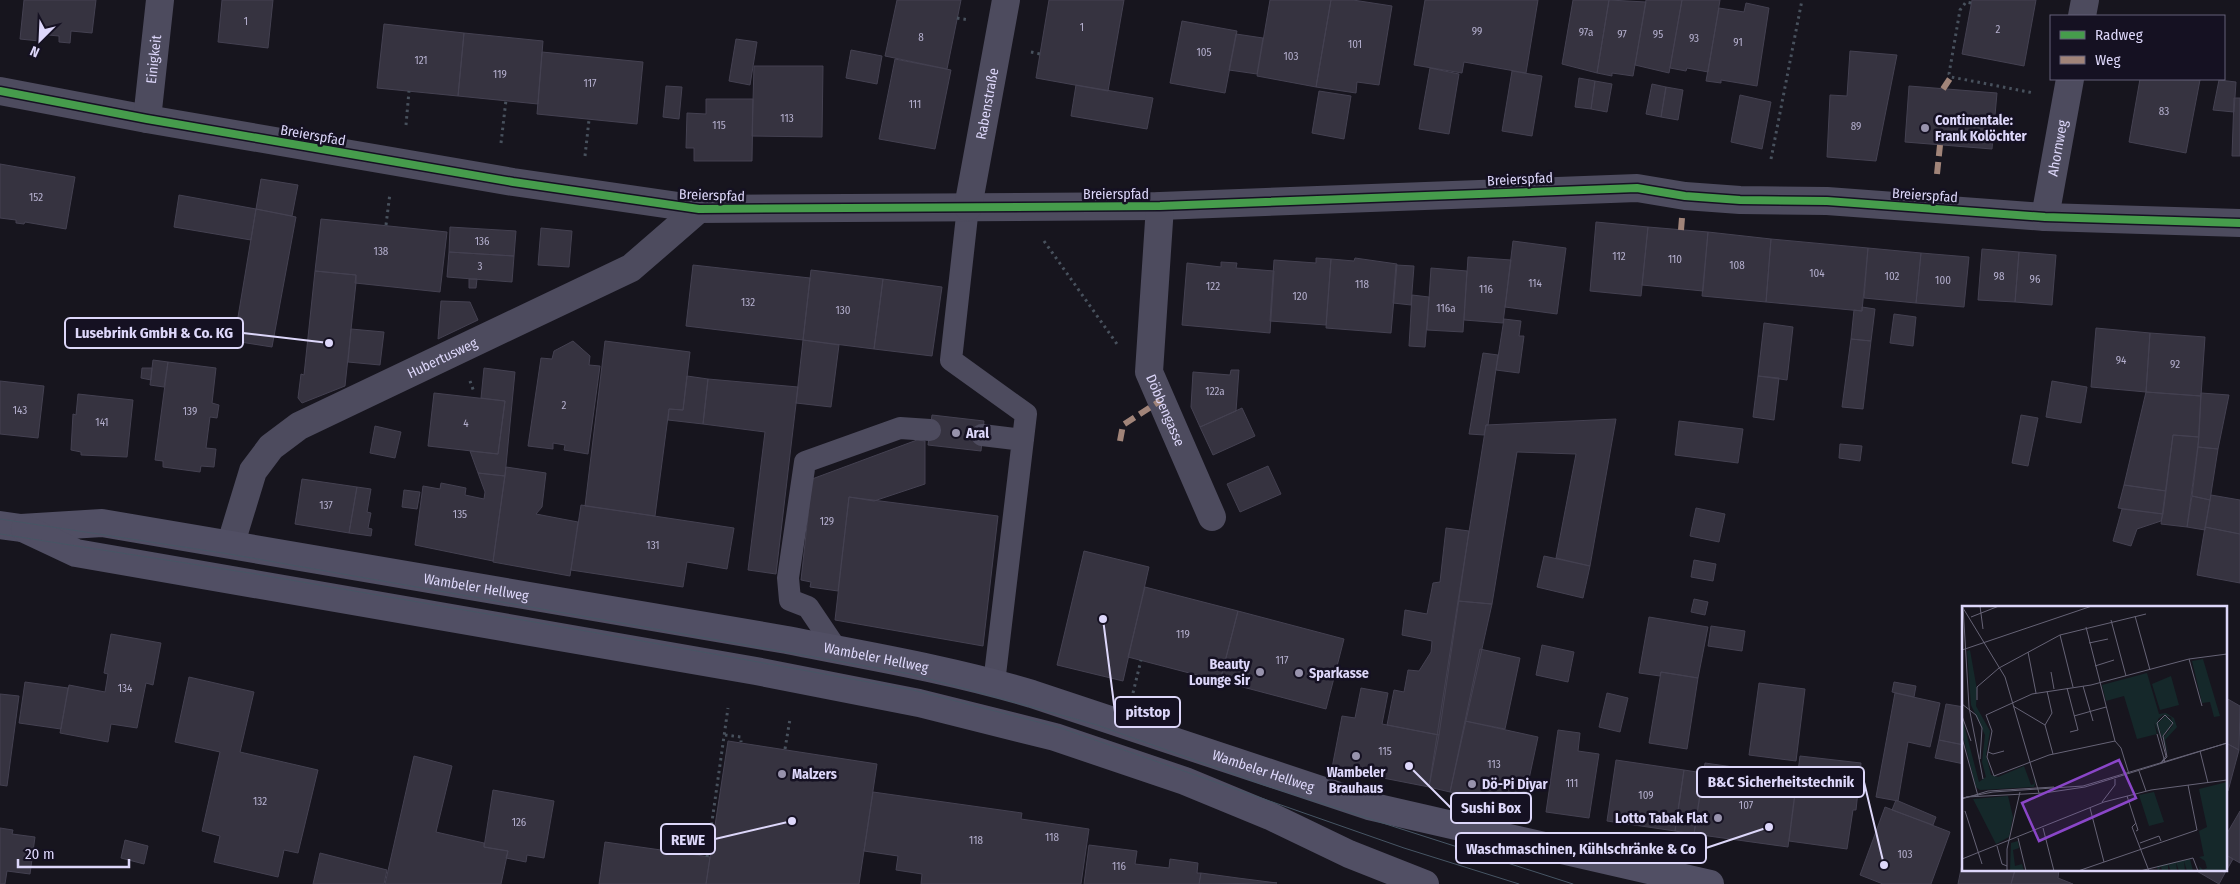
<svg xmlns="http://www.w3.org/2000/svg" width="2240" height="884" font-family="'Fira Sans Condensed',sans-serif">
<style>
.building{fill:#363340;stroke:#444151}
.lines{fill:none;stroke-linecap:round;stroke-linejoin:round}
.path{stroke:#48515d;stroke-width:3;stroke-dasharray:2.5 4;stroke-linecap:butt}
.lane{stroke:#4d4b5e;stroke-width:22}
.street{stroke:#4d4b5e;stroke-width:28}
.secondary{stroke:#514f64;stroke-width:28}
.tram{stroke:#475665;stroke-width:1}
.quiet{stroke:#a18479;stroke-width:6;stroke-dasharray:12 6;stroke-linecap:butt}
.cycleway-casing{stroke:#151122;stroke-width:11}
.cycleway{stroke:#469c4c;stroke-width:8}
.poi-dot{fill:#9893ad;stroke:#151122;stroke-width:2}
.labels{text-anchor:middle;stroke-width:5;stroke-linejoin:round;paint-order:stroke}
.number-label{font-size:11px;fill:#b3aecc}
.street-label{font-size:14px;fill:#ddd7fa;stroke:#151122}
.poi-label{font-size:14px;font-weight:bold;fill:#ddd7fa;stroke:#151122;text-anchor:start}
.inset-road{fill:none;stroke:#666376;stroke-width:1}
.view{fill:#8a46c8;fill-opacity:0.15;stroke:#8a46c8;stroke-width:2.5}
.inset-edge{fill:none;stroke:#ddd7fa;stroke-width:2.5}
.leader{fill:none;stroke:#ddd7fa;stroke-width:2}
.callout-dot{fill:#ddd7fa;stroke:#151122;stroke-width:2}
.callout{fill:#151122;stroke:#ddd7fa;stroke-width:2}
.callout-label{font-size:15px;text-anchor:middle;font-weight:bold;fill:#ddd7fa}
</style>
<rect width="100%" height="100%" fill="#17151e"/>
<path class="building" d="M24 0H96L92 33 71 31 70 43 59 42V36L48 35V29L41 28 39 41 20 39Z
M222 0H273L268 48 218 42Z
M897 0H961L947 69 885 56Z
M1049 0H1124L1108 91 1036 78Z
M1270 0H1331L1316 87 1257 76Z
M1331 0H1353L1392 6 1379 85 1357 82 1356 93 1316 87Z
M1425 0H1538L1526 73 1464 62 1462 73 1414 65Z
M1573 0H1609L1597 73 1562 64Z
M1609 0 1646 2 1633 76 1612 73V76L1597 73Z
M1646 0H1682L1669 73 1635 65Z
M1682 0H1720L1708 72 1687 68 1686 71 1670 68Z
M1972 0H2036L2024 66 1962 54Z
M1746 3 1769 8 1757 86 1721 80V83L1706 81 1719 8 1744 12Z
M1182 21 1237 31 1225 93 1170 83Z
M384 24 464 33 458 96 377 88Z
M464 33 543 41 538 104 458 96Z
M1236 34 1263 38 1257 74 1229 70Z
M736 39 757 42 750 85 729 81Z
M851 50 882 56 877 84 846 78Z
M1850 51 1897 55 1876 161 1827 157 1830 95 1847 96Z
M542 52 643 62 637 124 537 114Z
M895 59 951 70 935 149 879 139Z
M754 66H823L822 137 752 136Z
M1430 68 1459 74 1449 134 1419 129Z
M1512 71 1542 76 1532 136 1502 131Z
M1579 78 1595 81 1591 109 1575 107Z
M2140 79 2200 80 2186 153 2129 142Z
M2219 80 2236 82 2234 112 2213 110Z
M1595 81 1612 84 1607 112 1591 109Z
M1652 84 1666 87 1661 117 1646 114Z
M1076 85 1153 98 1147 129 1071 116Z
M666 86 682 87 679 119 663 117Z
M1909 86 1997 93 1992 149 1905 142Z
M1666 87 1683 90 1678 120 1661 117Z
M1319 91 1351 96 1344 139 1312 133Z
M1740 95 1771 102 1762 149 1731 142Z
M2234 98H2240V156H2232Z
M706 99H753L752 161H694V148H686L687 113 706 114Z
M0 164 75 177 66 229 25 222 24 224 16 223V220L0 218Z
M261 179 298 185 292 216 256 209Z
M179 195 256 209 251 240 174 227Z
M256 209 296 217 272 347 234 341Z
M321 219 447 232 440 292 355 283 356 275 315 271Z
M1596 222 1648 227 1641 296 1590 291Z
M450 227 516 231 514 256 449 252Z
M1648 227 1708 232 1703 291 1642 285Z
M541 228 572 231 569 267 538 265Z
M1708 232 1771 239 1766 302 1702 296Z
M1771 239 1868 248 1862 311 1766 302Z
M1513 241 1566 248 1557 314 1505 307Z
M1868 248 1921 253 1916 303 1864 298Z
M1982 249 2019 252 2015 302 1978 300Z
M449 252 514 256 512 282 447 277Z
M2019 252 2056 255 2052 305 2015 302Z
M1921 253 1969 257 1964 307 1916 303Z
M1468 257 1511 260 1503 323 1464 320Z
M1316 258 1331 259 1326 325 1270 321 1274 260 1316 263Z
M1355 258 1397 264 1391 333 1326 328 1331 259 1354 261Z
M1221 262 1237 263 1236 268 1274 271 1270 333 1182 325 1187 263 1221 267Z
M693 265 810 278 803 340 686 326Z
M1396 265 1414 266 1411 305 1393 303Z
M1431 268 1467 271 1463 332 1427 330Z
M811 270 883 279 874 349 803 340Z
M315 271 356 275V283L345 386 302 403 298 398 301 374 304 375Z
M469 279H477L476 288H469Z
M883 279 942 287 932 356 874 349Z
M1412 295 1429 297 1425 347 1409 346Z
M441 301 470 302 478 320 438 339Z
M1862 307 1875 309 1871 341 1851 339 1854 310 1862 311Z
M1894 314 1916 317 1913 346 1890 343Z
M1504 319 1521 321 1519 336H1524L1519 373 1496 370Z
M1764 323 1793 327 1787 380 1758 376Z
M2096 328 2150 333 2146 392 2091 387Z
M351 329 384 332 380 365 348 362Z
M2150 333 2205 337 2201 396 2146 392Z
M1851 339 1871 341 1863 409 1842 407Z
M803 340 839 345 831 407 796 403Z
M573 341 590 356 589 365 600 366 588 454 564 450 565 445 553 443V449L528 446 541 358 552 359 554 351Z
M605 341 690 352 683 410 669 409 655 516 585 506Z
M1483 353 1498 355 1488 425H1486L1484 435 1469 434Z
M153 360 168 362 164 387 150 385Z
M168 362 216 368 212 403 219 405 217 418 210 417 206 448 216 449 214 467 201 466 200 472 163 467V461L155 460Z
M142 368H152L151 380 141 378Z
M484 368 515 372 505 476 478 473 470 451 498 454 505 401 481 398Z
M1231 370H1239L1236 411 1200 427 1191 407 1193 372 1230 375Z
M687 376 708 379 703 424 668 420 669 409 683 410Z
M1758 376 1779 378 1774 420 1753 417Z
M708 379 798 387 776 574 748 570 765 432 703 424Z
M0 381 44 386 38 438 0 434Z
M2052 381 2087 387 2081 423 2046 417Z
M2146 392 2201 396 2199 437 2173 435 2166 491 2124 485Z
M434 393 505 401 498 454 428 446Z
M2201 393 2229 395 2218 449 2198 447Z
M78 394 133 400 127 457 81 455V452L71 450 73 414 76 415Z
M1242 408 1255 436 1213 455 1200 427Z
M932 415 984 421 981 451 928 445Z
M2021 415 2038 418 2028 466 2012 463Z
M1616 419 1590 566 1556 558 1576 454 1517 452 1492 604 1458 601 1486 425Z
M1679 421 1743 429 1738 463 1675 455Z
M375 426 401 432 395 458 370 453Z
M2173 435 2199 437 2187 527 2161 524Z
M917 440 925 441V484L874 501 849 497 838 591 810 587 811 582 801 580 812 479Z
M1840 444 1862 446 1860 461 1839 458Z
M2198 447 2218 449 2210 500 2192 496Z
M1268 466 1281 494 1240 512 1227 484Z
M506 467 546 473 542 507 536 514 578 522 570 576 493 562Z
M478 473 505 476 493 561 415 545 423 486 440 489 441 483 466 488 465 495 484 499 485 492Z
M302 479 357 487 349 533 295 524Z
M2124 485 2166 491 2163 514 2118 508Z
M357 487 371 489 367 512 371 513 368 528 372 529 371 536 349 533Z
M404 490 420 492 417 509 402 507Z
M2211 495 2240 500V534L2205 527Z
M2192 496 2210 500 2205 530 2187 527Z
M849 497 998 516 983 646 835 620Z
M581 505 734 528 727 569 687 562 683 587 571 570Z
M1696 508 1725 514 1719 542 1690 536Z
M2122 509 2163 514 2161 521 2137 529 2131 546 2113 541Z
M2205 527 2240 534V583L2197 575Z
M1446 528 1469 531 1439 735 1387 725 1394 690 1404 692 1408 670 1419 671 1431 652 1432 641 1402 635 1405 610 1427 614 1433 583 1440 582Z
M1084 551 1149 567 1123 681 1057 665Z
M1544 556 1590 566 1583 598 1537 587Z
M1694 560 1716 564 1713 581 1691 577Z
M1145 587 1238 611 1220 681 1128 657Z
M1694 599 1708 602 1705 615 1691 612Z
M1458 601 1492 604 1450 792 1429 787Z
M1238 611 1344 639 1326 709 1220 681Z
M1649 617 1708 627 1698 678 1661 672 1660 676 1639 673Z
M1711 626 1745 631 1742 651 1708 646Z
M111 634 161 643 153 685 146 683 137 728 111 724 108 742 60 733 69 685 105 692 108 674 104 673Z
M1542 645 1574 652 1568 682 1536 675Z
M1480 649 1520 658 1505 729 1465 721Z
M1661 672 1698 678 1687 749 1649 743Z
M189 677 254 692 240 752 318 770 298 853 284 850 278 877 214 862 220 836 202 831 220 752 175 742Z
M25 682 68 688 61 729 19 723Z
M1894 682 1916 686 1914 697 1892 692Z
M1759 683 1805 689 1796 761 1749 755Z
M1361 688 1388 693 1382 724 1439 735 1429 787 1332 768 1342 716 1355 718Z
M1607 693 1628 698 1620 732 1599 727Z
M1895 693 1940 703 1930 747 1908 742 1898 801 1876 797Z
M0 694 19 696 7 786 0 785Z
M2226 698 2240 706 2239 750 2226 743Z
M1946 704 1964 707V745L1939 740Z
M1465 721 1538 737 1523 807 1450 792Z
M1558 730 1580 733 1578 751 1599 754 1589 818 1546 812Z
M1939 740 1964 745V764L1935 758Z
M728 741 877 764 859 884H706Z
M2226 743 2239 750 2228 791 2226 790Z
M414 756 452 766 436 832 484 843V847L508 851 501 884H385Z
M1800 756 1861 763 1856 810H1853L1847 849 1789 841Z
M1616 760 1684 770 1675 831 1607 821Z
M1705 763 1797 776 1788 847 1694 834Z
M1684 770 1703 773 1694 834 1675 831Z
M493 790 554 801 544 858 527 855 526 862 506 858 508 851 484 847Z
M873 792 1022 813 1021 819 1089 829 1081 884H921L922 874 896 870 898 856 864 851Z
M1896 800 1936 817 1933 825 1892 810Z
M1885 807 1950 832 1931 884H1883L1860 875Z
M2240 811V863L2226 855V835Z
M0 828 13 830 12 834 35 837 30 874 7 871 5 884H0Z
M125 840 148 846 144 864 121 858Z
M605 842 710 857 706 884H599Z
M1089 845 1137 851 1135 864 1169 868 1170 859 1198 863 1197 873H1201L1199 884H1084Z
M320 853 387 870 384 884H313Z
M1964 854V870H2015L2011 884H1958Z
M2226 855 2233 859 2225 873 2220 870H2226Z
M2015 870H2059L2058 878 2073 884H2011Z
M2195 870H2220L2225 873 2219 884Z
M1201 873 1238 878 1277 883 1199 884Z"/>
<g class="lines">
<path class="path" d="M1971 3 1966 2 1960 10 1949 74 1951 77 2034 93
M957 18 969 20
M1031 52 1040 54
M406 125 409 91
M501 143 506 100
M585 156 589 120
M1771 159 1802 0
M386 225 390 193
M1044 241 1117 344
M470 381 474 392
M1133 693 1141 660
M725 735 741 737V742
M785 749 790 719
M707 857 728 708"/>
<path class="lane" d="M968 207 951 360 1026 414 994 683
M982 435 1023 440
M837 650 808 607 790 600 788 578 805 462 900 428 930 430"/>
<g class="street">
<path d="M2082 16 2085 0"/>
<path d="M0 91 147 119 513 182 699 209 1160 206 1637 188 1685 196 1740 200 1827 201 2045 217 2240 223"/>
<path id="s1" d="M147 119 160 0"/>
<path id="s2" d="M1160 206 1149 372 1212 517"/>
<path id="s3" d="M968 207 1006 0"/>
<path id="s4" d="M2045 217 2070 79"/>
<path id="s5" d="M231 543 253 471 271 447 299 426 631 268 699 209"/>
</g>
<g class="secondary">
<path id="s6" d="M0 525 21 528 102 523 787 640C869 656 952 670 1032 694L1369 806 1710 884"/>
<path d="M25 529 76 553 756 671 919 703 1055 737 1185 781 1270 816 1349 854 1425 884"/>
</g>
<path class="tram" d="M0 519 229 554 911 674 1097 725 1264 785 1573 884
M0 534 256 574 592 632 913 690 1058 727 1404 848 1519 884"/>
<path class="quiet" d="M1943 89 1951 77
M1937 174 1940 145
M1681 230 1682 218
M1120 441 1123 425 1160 401"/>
<g class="cycleway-casing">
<path id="cycleway" d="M0 91 147 119 513 182 699 209 1160 206 1637 188 1685 196 1740 200 1827 201 2045 217 2240 223"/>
</g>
<use href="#cycleway" class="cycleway"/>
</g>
<g class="poi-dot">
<circle cx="1925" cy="128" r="5"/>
<circle cx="956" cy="433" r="5"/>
<circle cx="1260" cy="672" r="5"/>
<circle cx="1299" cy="673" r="5"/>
<circle cx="1356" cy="756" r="5"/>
<circle cx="782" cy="774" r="5"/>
<circle cx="1472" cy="784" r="5"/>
<circle cx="1718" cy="818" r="5"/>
</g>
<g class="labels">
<g class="number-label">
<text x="246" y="25">1</text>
<text x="1082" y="31">1</text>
<text x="1998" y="33">2</text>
<text x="1477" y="35">99</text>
<text x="1586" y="36">97a</text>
<text x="1622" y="38">97</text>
<text x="1658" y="38">95</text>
<text x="921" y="41">8</text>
<text x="1694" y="42">93</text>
<text x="1738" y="46">91</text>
<text x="1355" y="48">101</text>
<text x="1204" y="56">105</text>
<text x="1291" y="60">103</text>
<text x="421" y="64">121</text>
<text x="500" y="78">119</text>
<text x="590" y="87">117</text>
<text x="915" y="108">111</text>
<text x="2164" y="115">83</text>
<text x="787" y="122">113</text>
<text x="719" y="129">115</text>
<text x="1856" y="130">89</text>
<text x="36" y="201">152</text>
<text x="482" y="245">136</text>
<text x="381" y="255">138</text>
<text x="1619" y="260">112</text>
<text x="1675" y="263">110</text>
<text x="1737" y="269">108</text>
<text x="480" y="270">3</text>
<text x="1817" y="277">104</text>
<text x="1892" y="280">102</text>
<text x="1999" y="280">98</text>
<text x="2035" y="283">96</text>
<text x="1943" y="284">100</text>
<text x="1535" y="287">114</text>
<text x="1362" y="288">118</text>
<text x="1213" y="290">122</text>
<text x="1486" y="293">116</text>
<text x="1300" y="300">120</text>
<text x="748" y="306">132</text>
<text x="1446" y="312">116a</text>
<text x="843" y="314">130</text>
<text x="2121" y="364">94</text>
<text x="2175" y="368">92</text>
<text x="1215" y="395">122a</text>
<text x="564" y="409">2</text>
<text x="20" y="414">143</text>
<text x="190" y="415">139</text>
<text x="102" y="426">141</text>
<text x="466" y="427">4</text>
<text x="326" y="509">137</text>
<text x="460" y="518">135</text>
<text x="827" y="525">129</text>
<text x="653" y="549">131</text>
<text x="1183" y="638">119</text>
<text x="1282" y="664">117</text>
<text x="125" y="692">134</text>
<text x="1385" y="755">115</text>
<text x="1494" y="768">113</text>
<text x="1572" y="787">111</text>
<text x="1646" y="799">109</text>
<text x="260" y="805">132</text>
<text x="1746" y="809">107</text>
<text x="519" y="826">126</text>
<text x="1052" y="841">118</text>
<text x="976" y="844">118</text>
<text x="1905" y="858">103</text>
<text x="1119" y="870">116</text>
</g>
<g class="street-label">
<text dy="5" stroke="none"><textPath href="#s1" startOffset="60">Einigkeit</textPath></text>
<text dy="5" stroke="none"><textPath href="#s3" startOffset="105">Rabenstraße</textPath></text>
<text transform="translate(313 135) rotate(10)" y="5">Breierspfad</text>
<text dy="5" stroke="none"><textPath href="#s4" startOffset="70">Ahornweg</textPath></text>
<text transform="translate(1520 179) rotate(-3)" y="5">Breierspfad</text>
<text x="1116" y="199">Breierspfad</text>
<text transform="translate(712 195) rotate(2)" y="5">Breierspfad</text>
<text transform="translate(1925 195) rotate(4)" y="5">Breierspfad</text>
<text dy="5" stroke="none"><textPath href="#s5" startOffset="299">Hubertusweg</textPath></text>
<text dy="5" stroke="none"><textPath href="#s2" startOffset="208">Döbbengasse</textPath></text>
<text dy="5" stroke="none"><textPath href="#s6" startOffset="482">Wambeler Hellweg</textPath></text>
<text dy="5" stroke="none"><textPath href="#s6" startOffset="888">Wambeler Hellweg</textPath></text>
<text dy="5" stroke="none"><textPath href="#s6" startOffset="1292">Wambeler Hellweg</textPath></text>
</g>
<g class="poi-label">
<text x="1935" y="125">Continentale:<tspan x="1935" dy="16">Frank Kolöchter</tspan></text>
<text x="966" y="438">Aral</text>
<text x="1250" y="669" text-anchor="end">Beauty<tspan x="1250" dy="16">Lounge Sir</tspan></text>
<text x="1309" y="678">Sparkasse</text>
<text x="1356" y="777" text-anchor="middle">Wambeler<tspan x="1356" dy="16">Brauhaus</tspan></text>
<text x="792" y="779">Malzers</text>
<text x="1482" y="789">Dö-Pi Diyar</text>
<text x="1708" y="823" text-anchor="end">Lotto Tabak Flat</text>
</g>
</g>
<g transform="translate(1962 606)">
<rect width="265" height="265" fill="#17151e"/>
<path d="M8 44 15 84 14 100 28 125 24 149 29 169 36 171 62 160 69 179 72 178 71 170 73 178 72 181 18 184 14 181 0 127V111L17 176 24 171 20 156 23 129 9 99 5 45ZM241 53 258 110 252 111 248 96 240 97 230 55ZM185 67 197 108 204 107 212 112 215 121 203 134 207 150 201 132 211 119 209 111 201 109 196 113 198 131 192 116 195 128 175 133 162 90 144 95 140 79ZM209 70 217 99 198 104 190 78ZM203 110 209 113 210 118 200 132 196 117ZM265 176V265H238L237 260 241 264 245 262 243 255 237 251 242 250 237 225 245 221 237 183ZM192 186 202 216 187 220 177 189ZM46 190 51 211 47 231 34 238 11 193ZM56 235 57 242 51 244 53 260 60 258 62 265H48L49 237ZM228 253 231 265H225L222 255 223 265H217L214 256 215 265H209L206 258V265H200L199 260 196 265 195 260Z" fill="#15282a"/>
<path class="inset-road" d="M1 0 7 101 21 173M18 0 21 23M1 2 43 71 77 187M173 10 188 64M9 11 37 0M149 14 164 70M124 21 153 135M98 29 111 81M127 37 146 33M0 44 130 0M66 46 74 87M227 53 240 100M133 60 152 54M89 66 92 83M121 80 131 115M105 82 116 124 108 126M15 94V81L37 62 98 29 184 8M0 98 14 109 20 122 18 153M51 100 83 119 91 148M0 110 9 135M112 110 144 101M83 119 90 107 85 85M195 128 203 156M0 132 16 190M153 135 87 149 32 170 25 151 30 125 24 109 70 88 129 79 227 53 265 48M153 135 159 142 167 168M238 145 246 177M26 146 31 148 42 145M198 158 204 150 195 117 203 109 211 117 201 130 205 151 198 158M177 165 184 185M165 190 176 224 174 225M4 191 82 187 123 181 265 137M0 192 31 186 121 180 265 137M0 193 26 185 92 181M140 196 153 179V173M128 202 142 256M3 205 20 258M174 217 170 221 187 265M81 222 92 265M56 232 64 265M178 237 197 230 199 235M35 240 40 258 45 260M0 253 142 196 189 184 265 174M45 265V243L58 186M116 265 235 224 226 179M178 265 231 252 236 265"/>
<path class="view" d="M157 154 174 192 77 235 60 197Z"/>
<rect width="265" height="265" class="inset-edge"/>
</g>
<path class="leader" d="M329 343L243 333M1103 619L1115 712M1884 865L1864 782M1409 766L1451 808M792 821L715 839M1769 827L1706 848"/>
<g class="callout-dot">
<circle cx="329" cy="343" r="5"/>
<circle cx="1103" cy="619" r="5"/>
<circle cx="1884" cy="865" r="5"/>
<circle cx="1409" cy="766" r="5"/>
<circle cx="792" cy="821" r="5"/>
<circle cx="1769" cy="827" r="5"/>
</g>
<g class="callout">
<rect x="65" y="318" width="178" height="30" rx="5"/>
<rect x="1115" y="697" width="65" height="30" rx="5"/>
<rect x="1697" y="767" width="167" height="30" rx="5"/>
<rect x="1451" y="793" width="80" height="30" rx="5"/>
<rect x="661" y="824" width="54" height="30" rx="5"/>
<rect x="1456" y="833" width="250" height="30" rx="5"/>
</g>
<g class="callout-label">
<text x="154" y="338">Lusebrink GmbH &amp; Co. KG</text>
<text x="1148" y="717">pitstop</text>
<text x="1781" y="787">B&amp;C Sicherheitstechnik</text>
<text x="1491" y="813">Sushi Box</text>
<text x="688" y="845">REWE</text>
<text x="1581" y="854">Waschmaschinen, Kühlschränke &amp; Co</text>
</g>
<rect x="2050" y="15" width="175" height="65" fill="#151122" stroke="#656078"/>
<rect x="2060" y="31" width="25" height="8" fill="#469c4c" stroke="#656078"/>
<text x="2095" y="40" font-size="15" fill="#ddd7fa">Radweg</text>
<rect x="2060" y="56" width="25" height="8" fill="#a18479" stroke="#656078"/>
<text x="2095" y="65" font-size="15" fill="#ddd7fa">Weg</text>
<g transform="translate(40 40) rotate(204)" stroke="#151122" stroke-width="4" paint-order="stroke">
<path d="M0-4L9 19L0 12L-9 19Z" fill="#ddd7fa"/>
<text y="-8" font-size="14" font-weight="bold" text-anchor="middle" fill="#ddd7fa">N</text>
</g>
<path d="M18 859v8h111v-8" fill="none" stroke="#ddd7fa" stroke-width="2.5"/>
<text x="25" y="859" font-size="15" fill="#ddd7fa" stroke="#151122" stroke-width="4" paint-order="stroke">20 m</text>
</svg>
